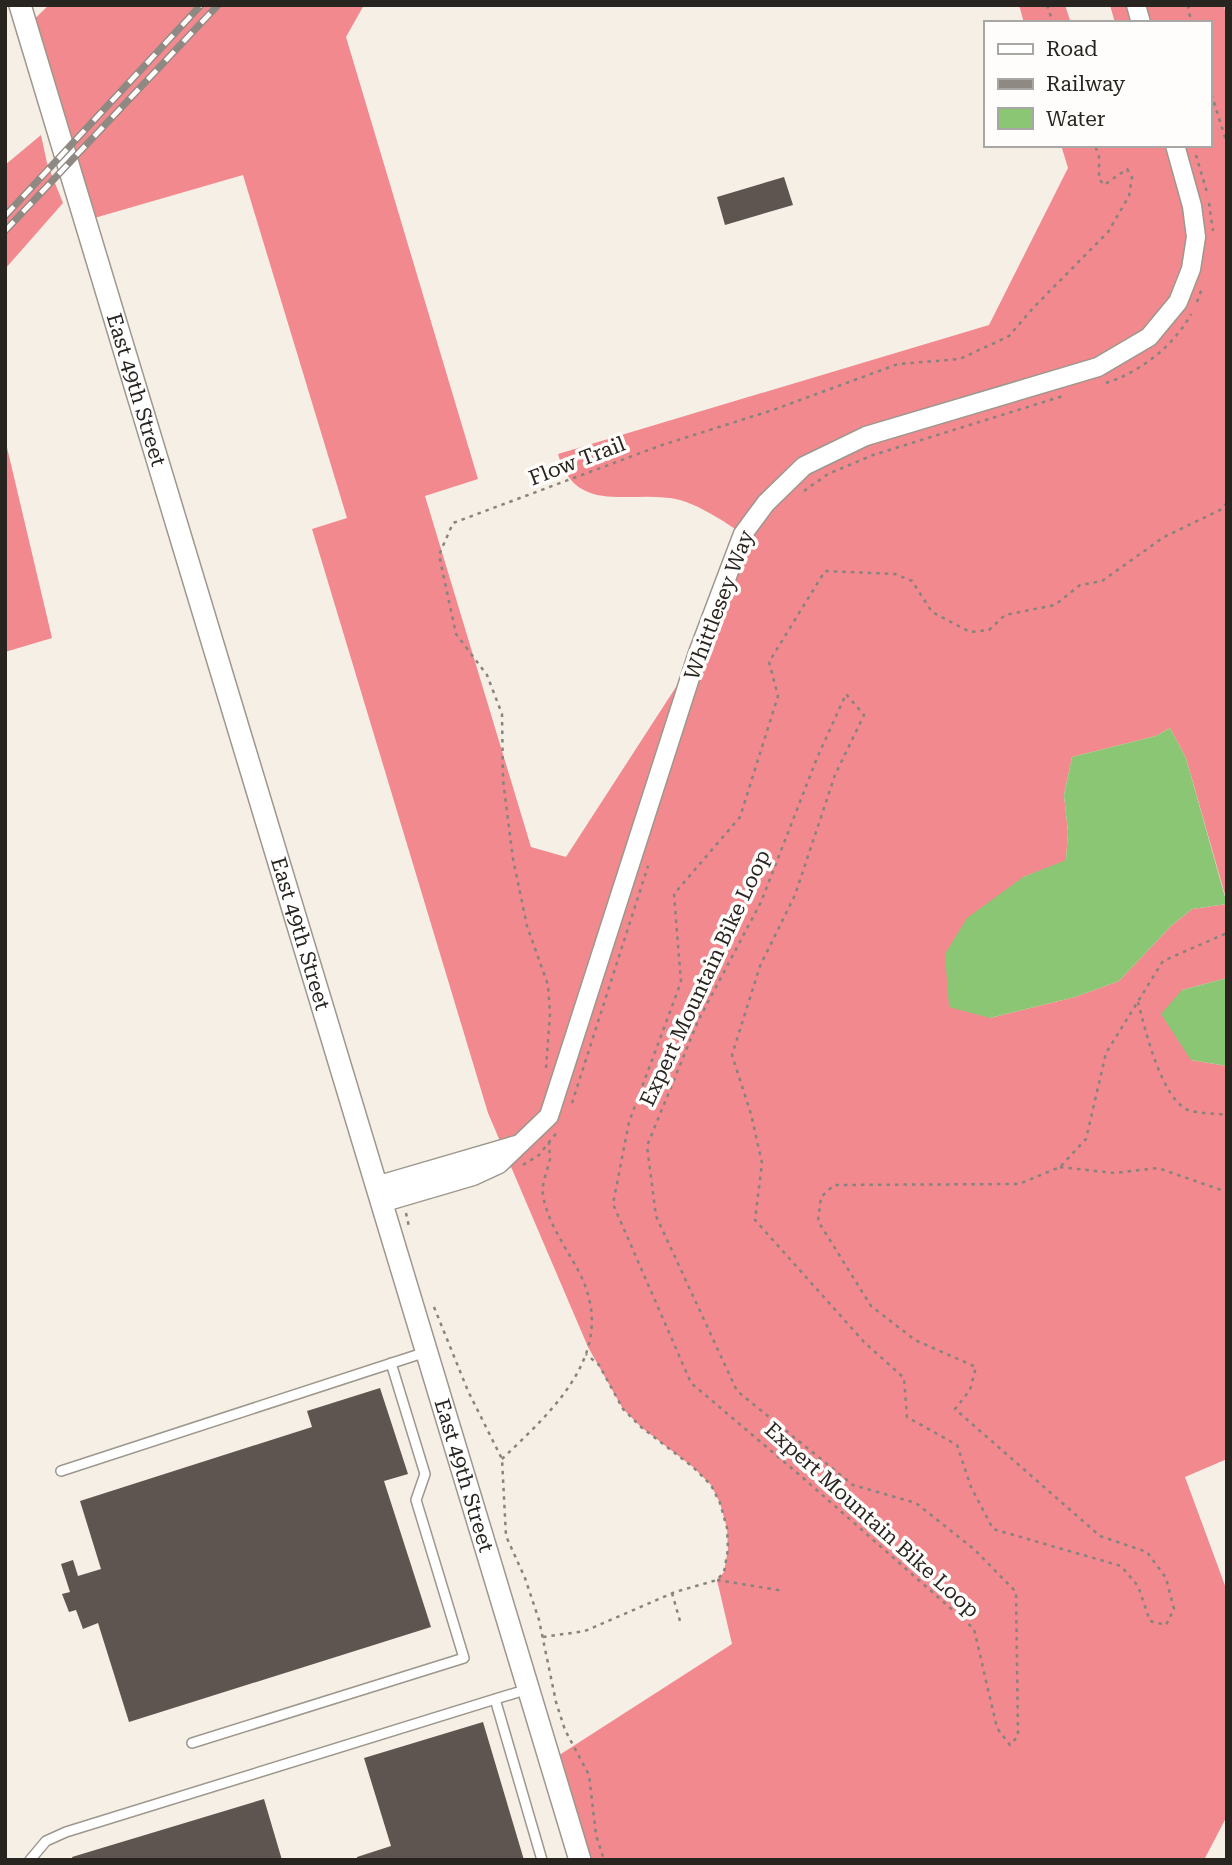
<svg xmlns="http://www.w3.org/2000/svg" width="1232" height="1865" font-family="'Roboto Serif',serif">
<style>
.forest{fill:#f2898e}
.water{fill:#8ac674}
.building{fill:#5e5550}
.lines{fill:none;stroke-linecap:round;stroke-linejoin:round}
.service-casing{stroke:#9d978d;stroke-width:12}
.minor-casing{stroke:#9d978d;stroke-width:21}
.tertiary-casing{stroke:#9d978d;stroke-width:24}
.path{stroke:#88837c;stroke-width:2.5;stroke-dasharray:3.5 5;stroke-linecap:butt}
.service{stroke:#fff;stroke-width:9}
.minor{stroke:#fff;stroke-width:18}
.tertiary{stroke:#fff;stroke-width:21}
.rail-casing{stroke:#8e8982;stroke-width:7}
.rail{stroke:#fffdfb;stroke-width:4.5;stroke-dasharray:13;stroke-linecap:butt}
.labels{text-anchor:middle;stroke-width:7;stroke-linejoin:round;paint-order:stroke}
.street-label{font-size:21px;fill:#282521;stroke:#fffdfb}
</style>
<rect width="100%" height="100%" fill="#f6efe5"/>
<path class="forest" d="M49 5H364L346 37 478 479 425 496 531 847 566 857 698 653 743 534C723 521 703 507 680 500 633 488 576 518 558 454L989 325 1068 168 1061 145H1209V23H1115L1110 5H1224L1227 22V902L1186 758 1170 728 1156 736 1072 757 1064 795 1068 832 1066 861 1023 877 990 1018 1075 997 1119 981 1171 926 1192 909 1227 904V978L1182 990 1191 1060 1227 1066V1459L1185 1477 1227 1591V1816L1204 1860H580L550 1761 732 1644 717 1580 724 1572 728 1549 727 1528 720 1503 711 1485 693 1467 641 1427 623 1409 588 1347 488 1113 312 529 347 518 243 175 84 221 26 27Z
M1019 5H1065L1071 23H1024Z
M41 135 47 163 63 203 5 269V165Z
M5 439 52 638 5 652Z"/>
<path class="water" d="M1170 728 1186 758 1227 904 1192 909 1171 926 1119 981 1075 997 990 1018 949 1007 945 954 967 918 1023 877 1066 860 1068 832 1064 795 1072 757 1156 736Z
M1227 978V1066L1191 1060 1161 1014 1182 990Z"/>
<path class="building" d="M784 177 793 205 725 225 717 197Z
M380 1388 408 1474 384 1481 431 1627 129 1722 98 1623 83 1629 76 1610 69 1612 62 1594 70 1592 61 1564 73 1560 78 1576 101 1569 80 1501 312 1427 307 1411Z
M483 1722 524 1860H357V1857L391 1846 364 1758Z
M264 1799 282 1860H73L72 1857Z"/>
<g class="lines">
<g class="service-casing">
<path id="service" d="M61 1471 426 1352
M495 1699 542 1860
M192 1743 464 1658 416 1500 425 1474 391 1363
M30 1860 46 1841 66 1832 528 1689"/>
</g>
<g class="minor-casing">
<path id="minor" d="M1136 5 1141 23
M376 1186 520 1144
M381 1203 473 1176 499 1164 549 1116 698 653 743 534 766 503 804 466 866 436 1098 367 1149 337 1178 302 1191 269 1196 237 1192 206 1175 145"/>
</g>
<g class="tertiary-casing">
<g id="tertiary">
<path id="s1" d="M20 5 580 1860"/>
</g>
</g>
<path class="path" d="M1047 5 1053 23
M1188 5 1191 23
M1209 86 1227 144
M1196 155 1208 196
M1209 203 1213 231
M1197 302 1202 288
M1106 383C1140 372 1174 346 1191 314
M804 491 828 474 873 455 1063 396
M1227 503 1220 510 1164 537 1102 581 1080 585 1055 605 1005 615 989 630 970 632 932 612 912 581 895 574 825 571 769 662 778 696 740 817 674 894 681 982 629 1122 613 1204 691 1383 802 1477 974 1629 997 1728 1010 1745 1018 1736 1016 1592 975 1550 916 1503 853 1485 737 1391 656 1216 647 1146 698 1021 761 902 817 758 846 694 864 715 835 775 795 895 760 966 732 1055 751 1114 762 1163 755 1220 864 1342 904 1378 907 1417 957 1445 971 1487 993 1529 1121 1566 1138 1586 1150 1621 1166 1625 1174 1609 1166 1578 1147 1552 1100 1536 955 1409 970 1390 976 1367 915 1340 871 1306 818 1221 821 1197 834 1185 1019 1184 1060 1167 1086 1139 1106 1053 1163 961 1227 933
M1138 1002C1145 1029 1161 1098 1188 1110 1199 1114 1215 1113 1227 1115
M546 1068 550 1014 548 985 527 926 513 859 503 780 502 714 487 675 456 634 439 555 453 523 662 445 773 410 898 364 960 359 1009 336 1034 307 1108 232 1129 196 1132 177 1127 169 1104 185 1099 179V157L1095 145
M572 1103 648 866
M523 1165 539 1155 558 1131
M1060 1167 1114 1173 1158 1168 1227 1192
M406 1213 409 1227
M434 1307 468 1391 502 1459 506 1536 525 1578 539 1620 556 1702 565 1730 589 1775 596 1835 604 1860
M502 1459C554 1409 620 1351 579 1272 566 1247 548 1224 543 1195 541 1183 548 1170 550 1159 550 1153 549 1148 549 1142
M717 1580 784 1591
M672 1593 680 1621
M543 1637 585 1631 675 1592 717 1580 724 1572 728 1549 727 1528 720 1503 711 1485 693 1467 641 1427 623 1409 599 1365 586 1354"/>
<use href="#service" class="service"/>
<use href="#minor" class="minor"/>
<use href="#tertiary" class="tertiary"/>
<g class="rail-casing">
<path id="rail" d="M5 216 201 5
M5 231 218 5"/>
</g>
<use href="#rail" class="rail"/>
</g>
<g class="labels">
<g class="street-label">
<text dy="7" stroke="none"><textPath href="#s1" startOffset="402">East 49th Street</textPath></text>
<text transform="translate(577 461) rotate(-21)" y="7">Flow Trail</text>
<text transform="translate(719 605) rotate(-69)" y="7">Whittlesey Way</text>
<text dy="7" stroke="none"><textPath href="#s1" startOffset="970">East 49th Street</textPath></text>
<text transform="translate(705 978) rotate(-65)" y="7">Expert Mountain Bike Loop</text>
<text dy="7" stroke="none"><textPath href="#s1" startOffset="1536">East 49th Street</textPath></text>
<text transform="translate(872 1520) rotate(42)" y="7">Expert Mountain Bike Loop</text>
</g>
</g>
<rect width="1232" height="1865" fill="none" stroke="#282521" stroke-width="14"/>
<rect x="984" y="21" width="228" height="126" fill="#fffdfb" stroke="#a9a7a4" stroke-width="2"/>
<rect x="998" y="44" width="35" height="10" fill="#ffffff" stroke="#a9a7a4" stroke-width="2"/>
<text x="1046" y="56" font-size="21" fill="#282521">Road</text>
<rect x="998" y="79" width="35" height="10" fill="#8e8982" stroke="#a9a7a4" stroke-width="2"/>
<text x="1046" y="91" font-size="21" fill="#282521">Railway</text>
<rect x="998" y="108" width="35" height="21" fill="#8ac674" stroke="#a9a7a4" stroke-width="2"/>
<text x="1046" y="126" font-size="21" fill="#282521">Water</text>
</svg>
